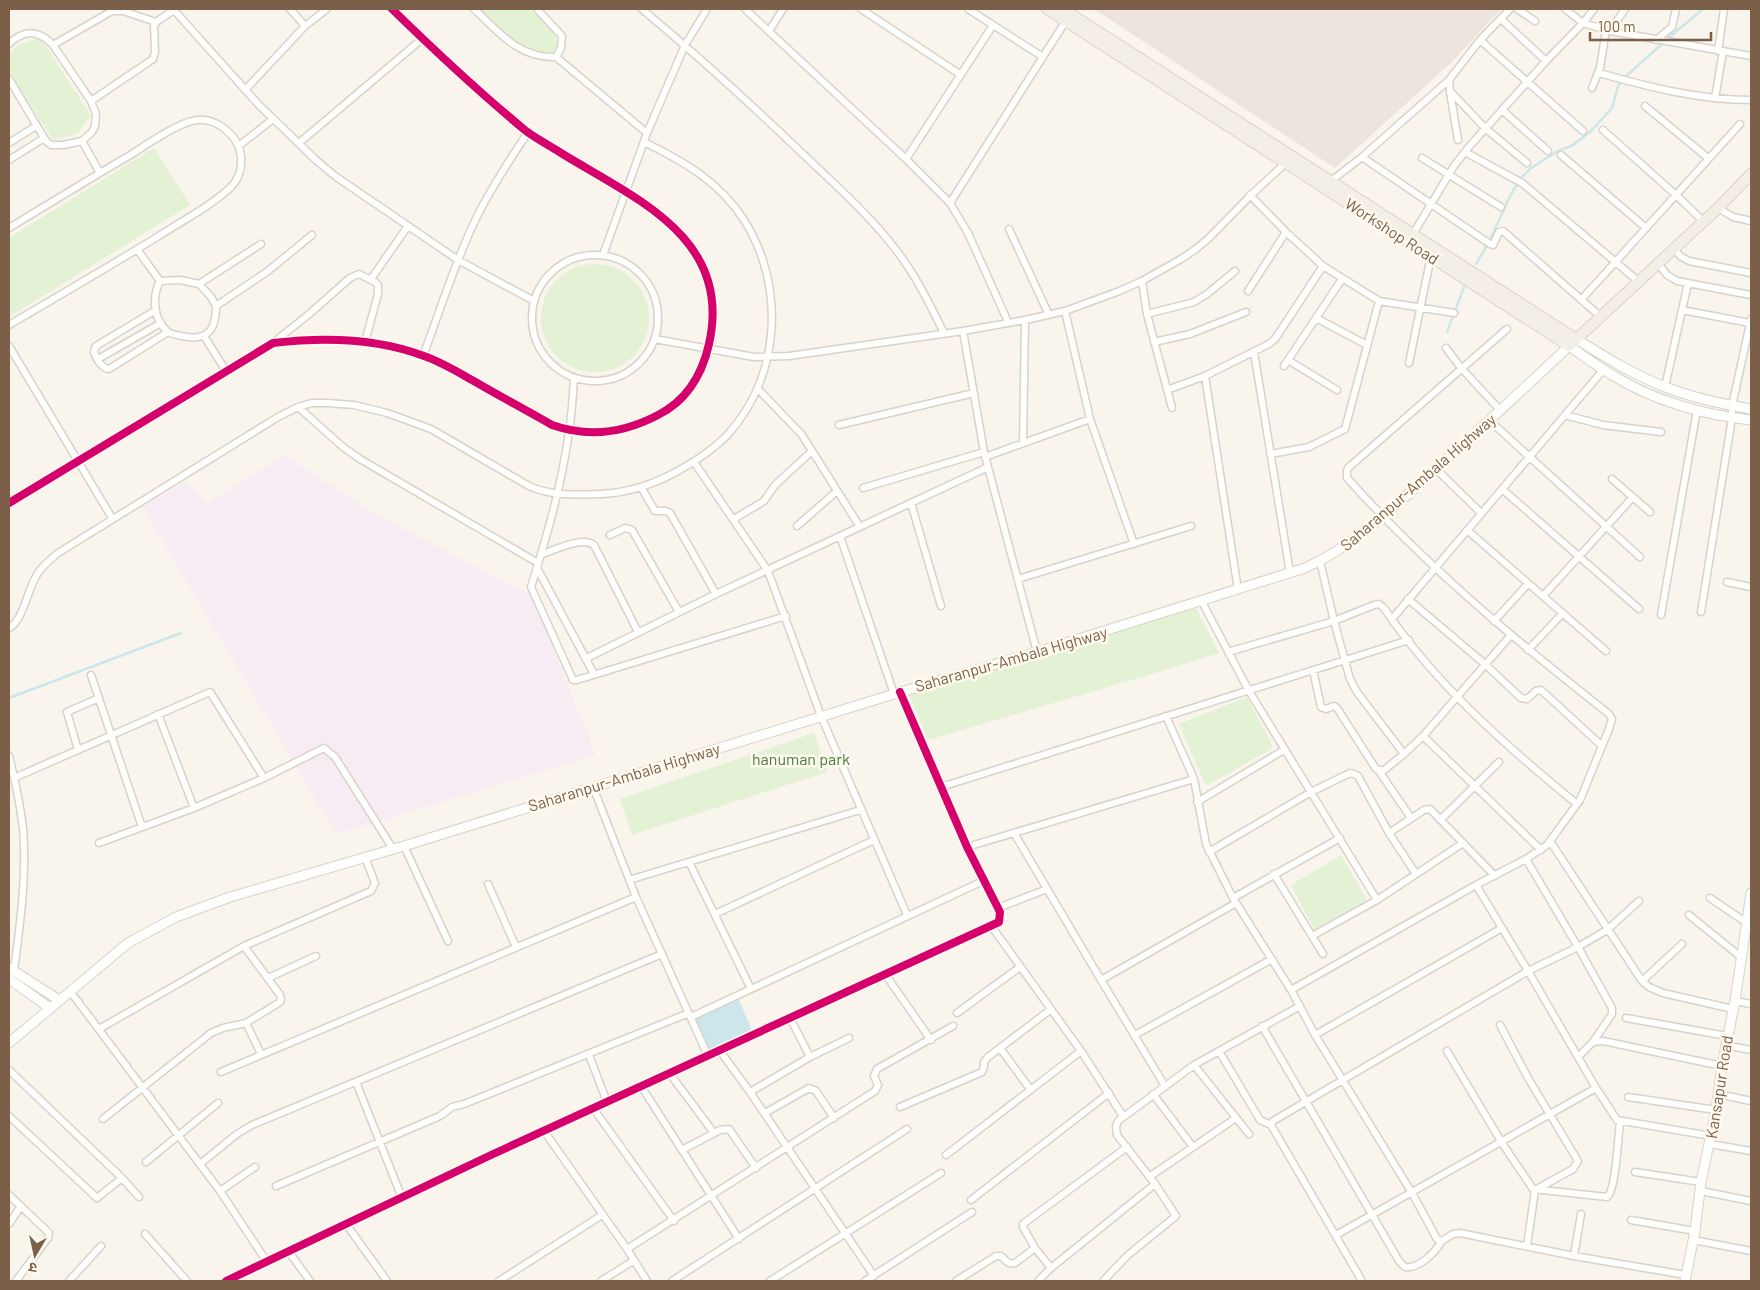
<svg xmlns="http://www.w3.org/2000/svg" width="1760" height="1290" font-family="Barlow,'Noto Sans Devanagari',sans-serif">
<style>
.industrial{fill:#ede5dd}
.education{fill:#f7ecf4}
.green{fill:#e3f1d5}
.water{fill:#cce6eb}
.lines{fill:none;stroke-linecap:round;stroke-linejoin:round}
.stream{stroke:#cce6eb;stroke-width:2.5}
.street-casing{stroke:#d9d2ca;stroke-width:9}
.secondary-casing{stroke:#d9d2c8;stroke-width:11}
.primary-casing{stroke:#dbd2c9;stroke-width:12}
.street{stroke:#fefefc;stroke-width:6}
.secondary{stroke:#fefefc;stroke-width:9}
.primary{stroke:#f3efe6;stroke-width:10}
.cycleway-casing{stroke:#fffaf0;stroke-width:11}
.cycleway{stroke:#d6006c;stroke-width:8}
.labels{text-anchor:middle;stroke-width:5;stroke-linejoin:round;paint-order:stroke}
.street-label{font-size:16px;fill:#7c5f48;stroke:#fffaf0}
.park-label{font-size:16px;fill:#497d3c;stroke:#fffaf0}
</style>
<rect width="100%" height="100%" fill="#f9f5ec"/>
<path class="industrial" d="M1094 9H1501L1452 62 1335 168Z"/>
<path class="education" d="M284 455 373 513 532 596 596 755 336 834 142 506 186 482 206 505Z"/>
<path class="green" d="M479 9H529L554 31 558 43 554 55C523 54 501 29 479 9Z
M40 37 91 116 77 134 53 140 9 72V55L18 45Z
M154 148 190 205 9 317V238Z
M541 318a54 54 0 1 1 108 0a54 54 0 1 1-108 0Z
M1196 608 1219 653 1142 677 928 740 908 693Z
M1247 697 1272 745 1271 749 1206 786 1179 724Z
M814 733 827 772 632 835 620 799Z
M1341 855 1367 900 1314 929 1291 885Z"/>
<path class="water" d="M738 997 753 1033 711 1052 695 1017Z"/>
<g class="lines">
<path class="stream" d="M1667 39 1703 9
M1476 264 1491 238 1510 196 1521 178 1531 168 1556 152 1573 145 1591 131 1612 108 1618 86 1625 77 1663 43
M1447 332 1464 287
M9 698 181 633"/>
<g class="street-casing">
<path id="street" d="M173 9 259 105 317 161 335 176 458 260 534 301
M290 9 305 26
M474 9C500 33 518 58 556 57L647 133
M537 9 562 36 561 48 556 57
M642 9C698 56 752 105 805 156 843 192 884 228 912 273 924 292 934 313 944 333
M745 9 906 159 950 203 968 233 1008 322
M861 9 961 75
M968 9 1043 57
M1517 9 1535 21
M1565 9 1583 23 1610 31 1751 56
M1501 19 1546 61
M769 31 783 9
M1610 31 1625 9
M1480 40 1583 131
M1656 40 1672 27 1676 9
M9 44C24 29 39 30 53 45L91 101 96 114 95 126 92 132 82 141 63 145H51L46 141 9 79
M53 45 112 11H123L156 22
M1718 51 1724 9
M1599 73C1649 87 1699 100 1751 100
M1449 80 1450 91 1485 128 1527 163
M1592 88 1600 68 1606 30
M245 90 305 26 327 9
M1450 92 1458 140
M1715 98 1723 51
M91 101 153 59 155 52 154 25 159 20 174 10
M1645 106 1708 158
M1502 110 1548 151
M1603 130 1676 195 1703 221
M82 141 100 173
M9 143 36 126
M299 143 422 39
M240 145 273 119
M1465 152 1522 183 1638 281
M1561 155 1646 228
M1362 157 1490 244 1493 245 1499 232 1503 231 1601 317
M1422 158 1501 207
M906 159 993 25
M9 160 44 138
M1331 181 1362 157 1449 80 1480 40 1510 9
M1250 195 1286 232 1323 266 1379 301 1454 313
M950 203 1067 19
M1718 208 1733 217 1751 221
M9 228C50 203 91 178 132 154 147 144 175 125 192 121 214 115 238 134 241 156 242 167 239 179 231 187 211 206 185 219 162 234 112 265 60 295 9 325
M1009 229 1049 315
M1413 234 1454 166 1468 148 1546 61 1583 23 1594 9
M1674 248 1680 256 1689 261 1751 273
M137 249 160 281 180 280 199 284 261 244
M603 255 647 133 685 45 707 9
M532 318a63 63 0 1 1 126 0a63 63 0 1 1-126 0Z
M1658 263 1667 275 1677 281 1751 295
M371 279 408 226
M160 281C152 296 153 320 168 332 173 335 181 336 187 337 210 340 216 327 216 306L268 271 312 235
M1142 281 1147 314 1172 408
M199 284 211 297 216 306
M1248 291 1286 232
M1581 300 1740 124
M156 310 96 346 94 352C96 358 101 368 109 369L168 332
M1682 310 1750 323
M1065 311 1090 419 1134 544
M1147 314 1194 302 1207 294 1235 271
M1316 318 1367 345
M963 331 984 452 1037 652
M204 336 226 371
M655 339 754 357 789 356 963 331 1025 320 1065 311 1117 292 1142 281 1181 259 1196 249 1209 238 1253 193 1288 161
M274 342 308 315 350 278 359 274 375 282 378 285V294L365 342
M1154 342 1190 334 1246 312
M9 346 112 518
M1446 348 1462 369 1501 411
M1254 352 1290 573
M423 356C439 313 453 269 472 227 487 194 508 163 528 132
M98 359 161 323
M1288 360 1337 390
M1409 363 1431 256
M1284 366 1342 279
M574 378C573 395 572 413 569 431 562 484 547 536 531 587L573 680H577L786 616
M1665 387 1688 283
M758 389 802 435 860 527
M1167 390 1205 376
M298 407 343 447 360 459 538 563
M1565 415 1603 425 1661 432
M1490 421 1640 557
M839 425 974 393
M1023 443 1025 320
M1270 454 1309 447 1345 429 1379 301
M985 457 1090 419
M694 462 768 571 821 716 907 915
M1436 469 1481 513
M1612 479 1650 512
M641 487 655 511H666L670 513 716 594
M863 488 984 452
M1502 489 1639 609
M9 503 273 343C323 337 377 338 424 356 444 363 461 374 479 384 503 398 528 411 552 425 589 438 624 433 658 415 686 401 702 375 709 344 733 238 636 199 561 153 550 146 537 139 526 131 480 93 435 51 392 9
M911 503 941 606
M734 519 764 501 775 485 812 451
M797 526 837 491
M1467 530 1606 651
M610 535 625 528 632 530 679 612
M840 536 894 694
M542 554C555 550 582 536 594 545L638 632
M1320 561 1334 621 1350 679 1357 692 1404 754
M537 568 594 674
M1018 579 1191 526
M1727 582 1751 587
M1238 590 1205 376 1269 344 1275 339 1323 266
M1543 596 1633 497
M1408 599 1486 665 1521 698 1527 699 1536 691 1541 690 1602 746
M1202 602 1249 691 1377 900
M1701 612 1732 418V406L1751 319
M1661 615 1697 410
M1392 619 1604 369
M1494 621 1528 584
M9 628C24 620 27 589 38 573 43 565 51 559 58 553L278 417 298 407 312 403H327L354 405 387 413 431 429 529 486C551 496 576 495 600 494 628 493 652 485 676 472 696 461 715 449 730 432 781 373 785 285 744 220 720 182 683 161 644 142
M1528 650 1563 613
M1228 652 1334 621 1374 605 1379 604 1384 608C1435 684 1506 746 1577 804
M587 658 716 594 988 467
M1313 670 1321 707 1326 709 1334 706 1337 708 1376 769 1383 771 1404 754 1423 736 1511 635
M91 675 142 827
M158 714 194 808
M1166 716 1194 779 1206 844 1233 898 1291 990 1315 1035 1412 1193 1437 1239 1442 1241 1453 1234 1460 1233 1574 1256 1686 1275
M1423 736 1541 850
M78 750 67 712 99 698
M9 756C15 780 20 804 23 828 27 873 20 926 14 971
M1379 771 1411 818
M14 778 210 692 264 778
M593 787 636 897 708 1056
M941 787 1409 640
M1197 802 1284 750
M1440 820 1499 762
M1014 833 1101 980 1165 1086
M1389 833 1424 810 1430 809 1495 876
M1550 841 1642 981 1649 987 1663 993 1733 1009
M99 843 194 808 264 778 324 748 335 757 393 849
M404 846 448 941
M967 847 1194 779
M1209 852 1311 792 1350 773 1354 774 1358 776 1389 833 1416 874
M1526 859 1578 947 1612 1008V1014L1593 1042
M689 862 751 989
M1274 874 1323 954
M629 880 860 810
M488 884 516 947
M1233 898 1340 838
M1710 898 1747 923
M1639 901 1607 930 1578 947 1528 971 1596 1088 1617 1120 1711 1136
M998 908 1047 889
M715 914 874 840
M1689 915 1742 958
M992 927 1081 1051 1123 1116
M1312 936 1377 900 1463 843
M885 974 931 1040
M268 978 316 956
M1101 980 1236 903
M1642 981 1682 944
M1291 990 1476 885 1526 859 1547 845 1580 800 1609 729 1612 719 1609 714C1516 641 1426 566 1347 478V471L1348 468 1507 329
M70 991 220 1191 267 1262
M1735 1001 1751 1004
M957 1013 1020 967
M691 1017 983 881
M1626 1018 1727 1036
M246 1023 261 1054
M1500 1025 1528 1078 1578 1161 1573 1169 1535 1190 1527 1246
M1262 1026 1399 1261 1405 1267C1420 1269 1435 1252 1442 1241
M99 1029 244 946 371 891 375 883 365 857
M1135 1035 1272 959
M1315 1035 1502 928
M1725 1045 1751 1050
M1000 1048 1030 1089
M720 1051 750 1092 874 1276
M1219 1051 1260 1120 1271 1125 1362 1281
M1447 1051 1502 1143 1533 1189 1607 1197C1616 1191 1618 1136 1620 1122
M589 1055 607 1102
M810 1057 849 1038
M1578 1057 1593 1042 1603 1041 1722 1066
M1194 1065 1249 1134
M9 1070 122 1178 139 1197
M221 1072 636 897
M670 1074 714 1133
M356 1082 402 1198
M641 1086 739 1239
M750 1092 810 1057 790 1018
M1153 1094 1193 1147
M1718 1094 1751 1101
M1628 1097 1716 1110
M900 1107 982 1072 984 1067V1062L988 1057 1050 1010
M593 1108 674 1221
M765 1113 809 1088 816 1091 834 1118
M9 1116 97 1198 122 1178
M103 1119 211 1033 223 1028 246 1023 280 1002 281 999 280 995 244 946
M1271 1125 1273 1121 1528 971 1476 885
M544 1131 627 1249 647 1281
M1710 1144 1751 1151
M682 1150 720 1130 729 1129 756 1168
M946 1155 1081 1051
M146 1162 218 1103
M200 1164 237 1134 252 1125 662 954
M1635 1172 1701 1182
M1149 1177 1236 1118
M276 1186 440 1116 452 1107 464 1104 689 1013
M220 1191 255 1167
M1701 1191 1751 1201
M9 1195 49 1233 48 1238 16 1281
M971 1200 1109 1093
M1631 1220 1695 1231
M9 1224 21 1206
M346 1224 387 1281
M145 1234 187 1281
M1336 1235 1596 1088
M1693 1240 1751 1251
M627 1249 875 1091 878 1085 874 1076 877 1069 953 1026
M289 1252 310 1281
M1574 1256 1581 1214
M1051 1268 1035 1248 1023 1227V1224L1127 1147
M69 1281 101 1246
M226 1281 491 1155 999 922 1000 912 967 847 900 692
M499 1281 602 1215
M601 1281 633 1261
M672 1281 907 1129
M770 1281 941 1173
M865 1281 972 1212
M956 1281 996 1256H1001C1006 1260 1007 1265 1015 1263L1035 1248
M1038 1281 1051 1268 1155 1184
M1103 1281 1128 1255 1176 1216 1155 1184 1117 1135 1116 1126 1118 1121 1194 1065 1300 1006"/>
</g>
<g class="secondary-casing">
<path id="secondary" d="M1576 339C1605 357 1634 375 1665 387 1693 398 1722 404 1751 409
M9 968 59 1000
M9 979 50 1008
M9 1043 128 943 176 917 230 897 404 846 894 694 1037 652 1305 568C1356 545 1394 506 1435 470 1480 429 1525 388 1569 346 1584 356 1598 367 1614 376 1654 401 1704 415 1751 420
M1685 1281 1695 1231 1701 1182 1716 1110 1722 1066 1735 1001 1751 893"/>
</g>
<g class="primary-casing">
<path id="primary" d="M1047 9 1569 346 1718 208 1751 174
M1063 9 1576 339"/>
</g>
<use href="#street" class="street"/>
<use href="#secondary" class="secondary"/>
<use href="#primary" class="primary"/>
<g class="cycleway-casing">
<path id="cycleway" d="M9 503 273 343C323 337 377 338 424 356 444 363 461 374 479 384 503 398 528 411 552 425 589 438 624 433 658 415 686 401 702 375 709 344 733 238 636 199 561 153 550 146 537 139 526 131 480 93 435 51 392 9
M226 1281 491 1155 999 922 1000 912 967 847 900 692"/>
</g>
<use href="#cycleway" class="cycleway"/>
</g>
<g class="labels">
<g class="street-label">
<text transform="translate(1392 231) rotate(33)" y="6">Workshop Road</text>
<text transform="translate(1418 482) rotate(-41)" y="6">Saharanpur-Ambala Highway</text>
<text transform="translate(1011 659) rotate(-16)" y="6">Saharanpur-Ambala Highway</text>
<text transform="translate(624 777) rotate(-17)" y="6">Saharanpur-Ambala Highway</text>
<text transform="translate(1719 1087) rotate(-81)" y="6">Kansapur Road</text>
</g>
<g class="park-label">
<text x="801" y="765">hanuman park</text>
</g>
</g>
<rect width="1760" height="1290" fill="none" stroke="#7c5f48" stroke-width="20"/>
<g transform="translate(35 1255) rotate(189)" stroke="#fffaf0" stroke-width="4" paint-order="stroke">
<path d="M0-4L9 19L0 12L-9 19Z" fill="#7c5f48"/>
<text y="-8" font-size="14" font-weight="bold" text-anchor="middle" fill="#7c5f48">उ</text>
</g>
<path d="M1590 32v8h121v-8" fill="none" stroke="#7c5f48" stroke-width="2.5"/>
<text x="1598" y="32" font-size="15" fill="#7c5f48" stroke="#fffaf0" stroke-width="4" paint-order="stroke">100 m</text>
</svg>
